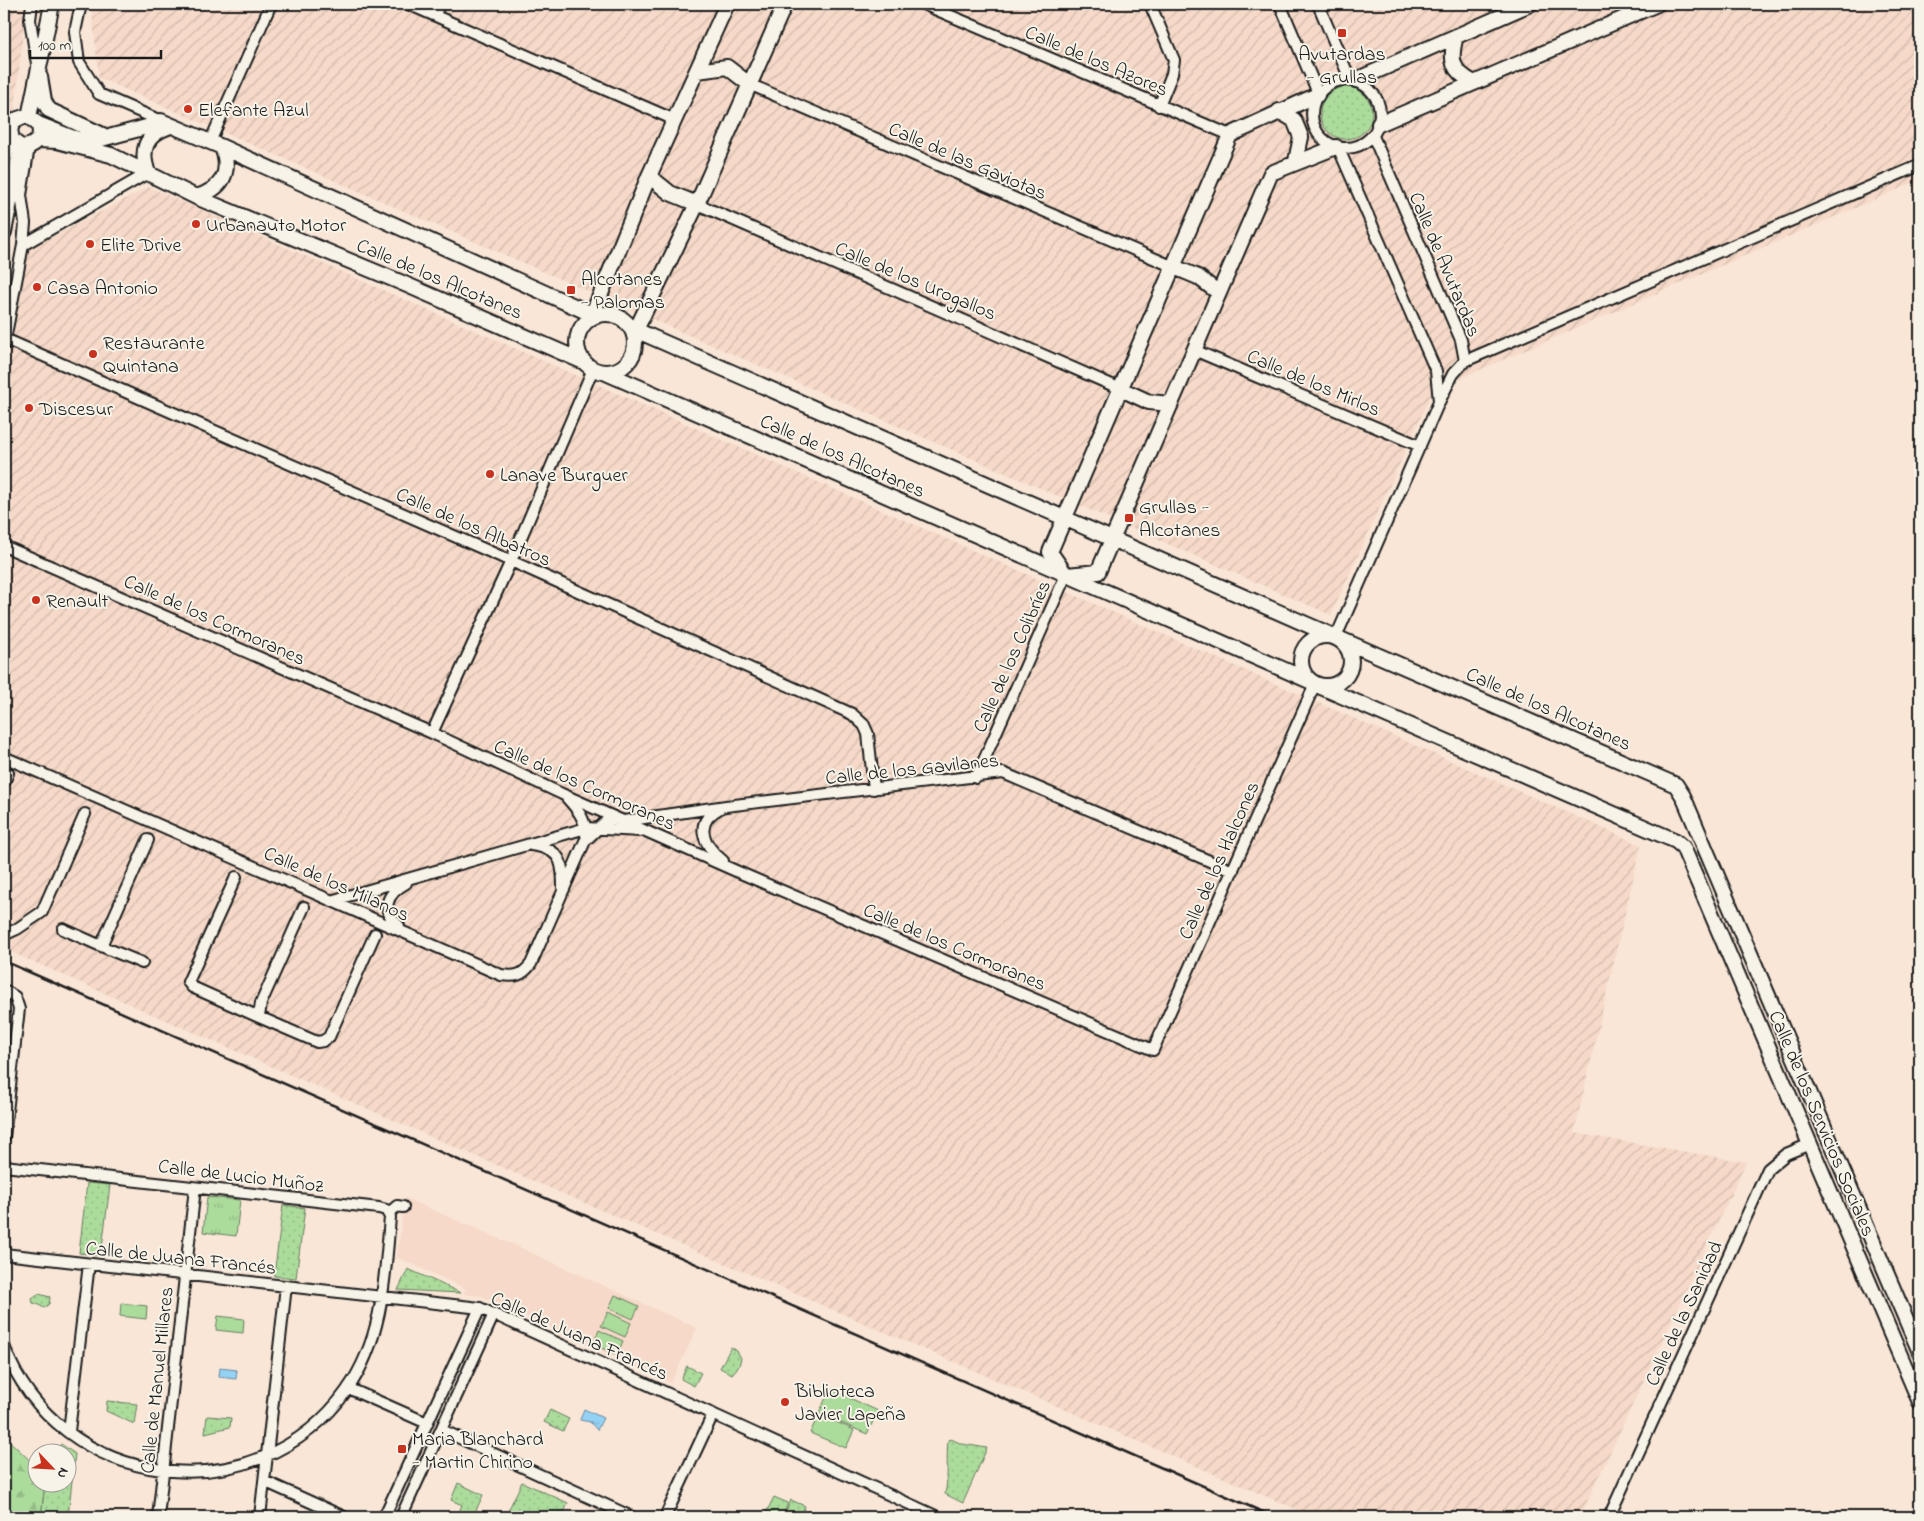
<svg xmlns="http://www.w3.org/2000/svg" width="1924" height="1521" font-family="'Indie Flower',sans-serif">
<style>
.built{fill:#f6d9c8}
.industrial{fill:url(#industrial-furrows)}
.grass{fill:url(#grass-tufts);stroke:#647c5c}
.forest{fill:url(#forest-firs);stroke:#647c5c}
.park{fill:url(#park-dots);stroke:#647c5c}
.pitch{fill:#acdc9c;stroke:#647c5c}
.water{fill:url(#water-ripples);stroke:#64899e}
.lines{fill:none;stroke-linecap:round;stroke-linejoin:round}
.street-casing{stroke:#1c1c1c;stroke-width:14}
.secondary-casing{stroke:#1c1c1c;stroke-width:18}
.street{stroke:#f7f3e8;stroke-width:10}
.secondary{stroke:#f7f3e8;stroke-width:14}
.rail{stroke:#1c1c1c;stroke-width:2.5}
.poi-dot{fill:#c8321e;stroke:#f7f3e8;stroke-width:2}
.labels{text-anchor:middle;stroke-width:4;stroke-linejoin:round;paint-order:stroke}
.poi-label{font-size:20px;fill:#1c1c1c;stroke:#f7f3e8;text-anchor:start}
.street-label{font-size:20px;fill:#1c1c1c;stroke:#f7f3e8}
</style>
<defs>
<pattern id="industrial-furrows" width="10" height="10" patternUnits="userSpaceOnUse" patternTransform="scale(1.25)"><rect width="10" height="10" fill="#f6d9c8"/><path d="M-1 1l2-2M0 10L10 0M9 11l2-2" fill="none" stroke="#d2baab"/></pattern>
<pattern id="grass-tufts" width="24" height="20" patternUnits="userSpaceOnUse" patternTransform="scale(1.25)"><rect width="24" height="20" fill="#acdc9c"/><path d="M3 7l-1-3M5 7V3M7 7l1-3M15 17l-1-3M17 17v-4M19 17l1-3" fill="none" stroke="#93bc86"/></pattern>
<pattern id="forest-firs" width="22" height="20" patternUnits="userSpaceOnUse" patternTransform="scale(1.25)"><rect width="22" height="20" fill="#acdc9c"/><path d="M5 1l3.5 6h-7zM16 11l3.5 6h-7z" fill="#93bc86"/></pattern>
<pattern id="park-dots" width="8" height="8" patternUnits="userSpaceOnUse" patternTransform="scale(1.25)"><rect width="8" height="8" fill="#acdc9c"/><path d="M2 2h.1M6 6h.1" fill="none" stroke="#93bc86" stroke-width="1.8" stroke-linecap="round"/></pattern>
<pattern id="water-ripples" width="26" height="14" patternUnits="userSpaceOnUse" patternTransform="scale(1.25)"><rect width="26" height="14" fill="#94d2f5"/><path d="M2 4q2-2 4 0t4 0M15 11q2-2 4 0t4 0" fill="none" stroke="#7fb4d1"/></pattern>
</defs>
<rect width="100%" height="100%" fill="#f9e6d7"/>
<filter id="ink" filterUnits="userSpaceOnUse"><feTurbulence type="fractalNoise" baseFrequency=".02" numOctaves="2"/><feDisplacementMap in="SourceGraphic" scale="10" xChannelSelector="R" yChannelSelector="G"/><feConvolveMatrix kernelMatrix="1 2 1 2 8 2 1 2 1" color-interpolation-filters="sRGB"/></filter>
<g filter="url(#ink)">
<path class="built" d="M405 1198 514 1245 697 1328 671 1383 481 1296 463 1294 466 1289 397 1257Z"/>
<path class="industrial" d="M4 4H26L14 118 4 151Z
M91 4H1915L1920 17V180L1433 390 1331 615 99 78Z
M149 187 1641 845 1574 1133 1746 1162 1580 1517H1314L436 1139 4 949V775L12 759 4 755V364L23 252Z"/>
<path class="grass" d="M207 1197 240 1200 236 1236 203 1232Z"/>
<path class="forest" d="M4 1436 37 1467 38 1484H45L41 1517H12L4 1499Z"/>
<path class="park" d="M1320 113a26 26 0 1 1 52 0a26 26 0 1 1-52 0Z
M87 1183 110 1185 101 1256 79 1253Z
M283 1205 305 1208 296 1278 274 1276Z
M408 1269 461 1293 398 1290Z
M39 1294 50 1297 49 1304 44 1308 37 1304 33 1303 32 1299Z
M731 1347 737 1351 741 1358 739 1366 732 1374 720 1368Z
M687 1366 701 1373 694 1386 681 1379Z
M107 1401 137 1404 134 1424 106 1411Z
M550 1410 569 1419 563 1431 544 1422Z
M207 1416 231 1418 230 1427 205 1433Z
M951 1439 962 1444 987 1448 963 1503 945 1494C949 1476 946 1458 948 1440Z
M61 1444 75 1454 68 1517H41L45 1484H68V1454L55 1453Z
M522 1482 568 1503 562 1517H505Z
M458 1483 483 1495 473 1517H457L462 1505 451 1500Z
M774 1497 788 1503 782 1517H769L765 1515Z
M791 1500 805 1506 800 1517H783Z"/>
<path class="pitch" d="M615 1295 639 1306 633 1319 609 1308Z
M121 1303 147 1306 146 1319 120 1316Z
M608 1312 631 1323 625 1337 601 1326Z
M218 1316 244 1319 243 1333 216 1330Z
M599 1330 623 1341 617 1355 593 1344Z
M830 1389 878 1411 867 1434 819 1413Z
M819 1414 854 1430 846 1448 810 1433Z"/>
<path class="water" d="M220 1368 237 1370 236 1379 219 1377Z
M584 1409 603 1418 597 1430 590 1422 580 1420Z"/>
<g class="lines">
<g class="street-casing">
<path id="street" d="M32 4 30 20 37 64
M81 4 75 32 79 62 99 94 161 121
M408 4 675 120
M923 4 1230 135
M1150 4 1174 60 1172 74 1159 106
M1280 4 1318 93
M1318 4 1350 79
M434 15 440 4
M1312 114a34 34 0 1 1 68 0a34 34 0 1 1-68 0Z
M749 84 1174 267
M210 142 271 4
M1338 147 1436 371 1439 401
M4 165 12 140
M697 204 1121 389
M23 245 148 173
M5 339 511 561 852 714 864 725 868 734 874 789
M4 345 23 245 25 223 21 195 29 147
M1194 350 1420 446
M1465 361 1920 165
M4 546 432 733 562 794 736 871 1153 1050 1315 684
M1336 637 1439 402 1453 374 1465 361 1461 340 1373 136
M432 733 511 561 593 369
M4 757 501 975C515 977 522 976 531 964L585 841 606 821 614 819 624 821 726 806 1003 773 1233 871
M976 778 1066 575
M4 783 8 773
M567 798C577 809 586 819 586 835
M720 808C692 823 704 846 723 861
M531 845C561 849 563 861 563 888
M236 877 188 982 192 987 259 1017
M334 900 586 828 640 831
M304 907 261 1003 259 1017 317 1042 323 1041 329 1037 375 934
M399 926C380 910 386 894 406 883
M63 929 101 946 148 840
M4 935 17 929 42 912 85 814
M101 946 142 963
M4 990 15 997 19 1009 4 1137
M4 1166 379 1208 386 1210 390 1217C385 1277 383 1339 347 1390 257 1517 58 1491 4 1346
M389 1213 397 1206 403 1207
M4 1254 480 1308 938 1517
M348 1388 427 1423
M442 1430 632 1517
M69 1431 89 1264
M264 1481 344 1517
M158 1517 195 1188
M260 1517 286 1286
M384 1517 480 1308
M401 1517 494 1314
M665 1517 713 1414
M1609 1517 1768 1169 1786 1154 1810 1144"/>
</g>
<g class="secondary-casing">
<path id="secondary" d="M1456 36C1449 61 1452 71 1474 83
M697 71 727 67 749 84
M40 77 44 101 49 110 107 137
M1356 80 1530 4
M1279 111 1294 120 1301 137 1296 161
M29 117 52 4
M38 124C44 138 35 147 21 147L12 140 10 129 13 123 18 119 24 117H29L38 124 71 137 90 142 154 125 161 121 222 147 596 316
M1379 124 1657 4
M38 140 57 141 111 155 196 197 400 282 584 362
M148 173C140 151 145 135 168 127
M649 176 670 193 697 204
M196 197C222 189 232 173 222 147
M4 232 21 147
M1174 267 1198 277 1219 293
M577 343a29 29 0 1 1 58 0a29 29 0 1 1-58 0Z
M591 318 649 176 727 4
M631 328 1333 636
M634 334 697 204 785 4
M604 372 1312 682
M1121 389 1149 402 1171 404
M1066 575 1050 552 1230 135 1317 95
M1067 575 1098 572 1271 173 1336 147
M1301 661a25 25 0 1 1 50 0a25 25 0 1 1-50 0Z
M1340 639 1676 785 1683 796 1697 829 1920 1352
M1319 686 1676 841 1683 847 1920 1402
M4 1516V1517"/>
</g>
<use href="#street" class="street"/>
<use href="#secondary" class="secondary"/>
<path class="rail" d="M4 961 1274 1517"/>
</g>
</g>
<g class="poi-dot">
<rect x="1337" y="28" width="10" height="10" rx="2.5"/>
<circle cx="188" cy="109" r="5"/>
<circle cx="196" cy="224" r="5"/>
<circle cx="90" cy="244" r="5"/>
<circle cx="37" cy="287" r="5"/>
<rect x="566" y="285" width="10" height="10" rx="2.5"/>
<circle cx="93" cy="354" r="5"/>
<circle cx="29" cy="408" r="5"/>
<circle cx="490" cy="474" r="5"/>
<rect x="1124" y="513" width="10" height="10" rx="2.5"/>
<circle cx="36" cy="600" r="5"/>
<circle cx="785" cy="1402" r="5"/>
<rect x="397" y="1444" width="10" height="10" rx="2.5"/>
</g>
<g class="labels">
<g class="poi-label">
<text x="1342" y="60" text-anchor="middle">Avutardas<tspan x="1342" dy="23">- Grullas</tspan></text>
<text x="198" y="116">Elefante Azul</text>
<text x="206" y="231">Urbanauto Motor</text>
<text x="100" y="251">Elite Drive</text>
<text x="581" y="285">Alcotanes<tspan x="581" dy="23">- Palomas</tspan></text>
<text x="47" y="294">Casa Antonio</text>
<text x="103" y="349">Restaurante<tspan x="103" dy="23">Quintana</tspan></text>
<text x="39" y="415">Discesur</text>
<text x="500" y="481">Lanave Burguer</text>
<text x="1139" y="513">Grullas -<tspan x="1139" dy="23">Alcotanes</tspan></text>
<text x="46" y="607">Renault</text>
<text x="795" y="1397">Biblioteca<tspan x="795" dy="23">Javier Lapeña</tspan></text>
<text x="412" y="1445">Maria Blanchard<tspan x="412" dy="23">- Martin Chirino</tspan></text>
</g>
<g class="street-label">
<text transform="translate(1097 60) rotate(23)" y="7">Calle de los Azores</text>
<text transform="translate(968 160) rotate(23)" y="7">Calle de las Gaviotas</text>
<text transform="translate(1446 264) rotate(67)" y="7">Calle de Avutardas</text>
<text transform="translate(440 278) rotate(23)" y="7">Calle de los Alcotanes</text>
<text transform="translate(916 280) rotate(23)" y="7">Calle de los Urogallos</text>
<text transform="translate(1314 382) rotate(23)" y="7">Calle de los Mirlos</text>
<text transform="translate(843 455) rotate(24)" y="7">Calle de los Alcotanes</text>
<text transform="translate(474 526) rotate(24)" y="7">Calle de los Albatros</text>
<text transform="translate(215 619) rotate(24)" y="7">Calle de los Cormoranes</text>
<text transform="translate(1011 656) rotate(-66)" y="7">Calle de los Colibríes</text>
<text transform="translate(1549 708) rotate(24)" y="7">Calle de los Alcotanes</text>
<text transform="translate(912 768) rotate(-6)" y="7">Calle de los Gavilanes</text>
<text transform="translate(585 784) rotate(24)" y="7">Calle de los Cormoranes</text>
<text transform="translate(1218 860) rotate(-66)" y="7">Calle de los Halcones</text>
<text transform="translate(337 883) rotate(24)" y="7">Calle de los Milanos</text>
<text transform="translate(955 946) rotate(23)" y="7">Calle de los Cormoranes</text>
<text transform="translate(1823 1123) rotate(67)" y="7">Calle de los Servicios Sociales</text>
<text transform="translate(241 1175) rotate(7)" y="7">Calle de Lucio Muñoz</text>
<text transform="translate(181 1257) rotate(6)" y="7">Calle de Juana Francés</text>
<text transform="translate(1683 1313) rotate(-65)" y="7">Calle de la Sanidad</text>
<text transform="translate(580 1335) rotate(24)" y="7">Calle de Juana Francés</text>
<text transform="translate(156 1380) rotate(-84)" y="7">Calle de Manuel Millares</text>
</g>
</g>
<rect width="1924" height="1521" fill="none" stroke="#f7f3e8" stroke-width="20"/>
<rect x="10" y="10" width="1904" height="1501" fill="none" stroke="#1c1c1c" stroke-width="2" filter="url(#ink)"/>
<g transform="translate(52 1468) rotate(115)"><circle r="24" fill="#f7f3e8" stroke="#9f9d96"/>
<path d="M0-4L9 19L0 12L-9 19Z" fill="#c8321e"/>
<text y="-8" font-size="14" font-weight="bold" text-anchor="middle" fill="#1c1c1c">N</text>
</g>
<path d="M30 50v8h131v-8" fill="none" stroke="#1c1c1c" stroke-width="2.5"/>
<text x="38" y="50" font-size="15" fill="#1c1c1c" stroke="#f7f3e8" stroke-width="4" paint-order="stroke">100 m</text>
</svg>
